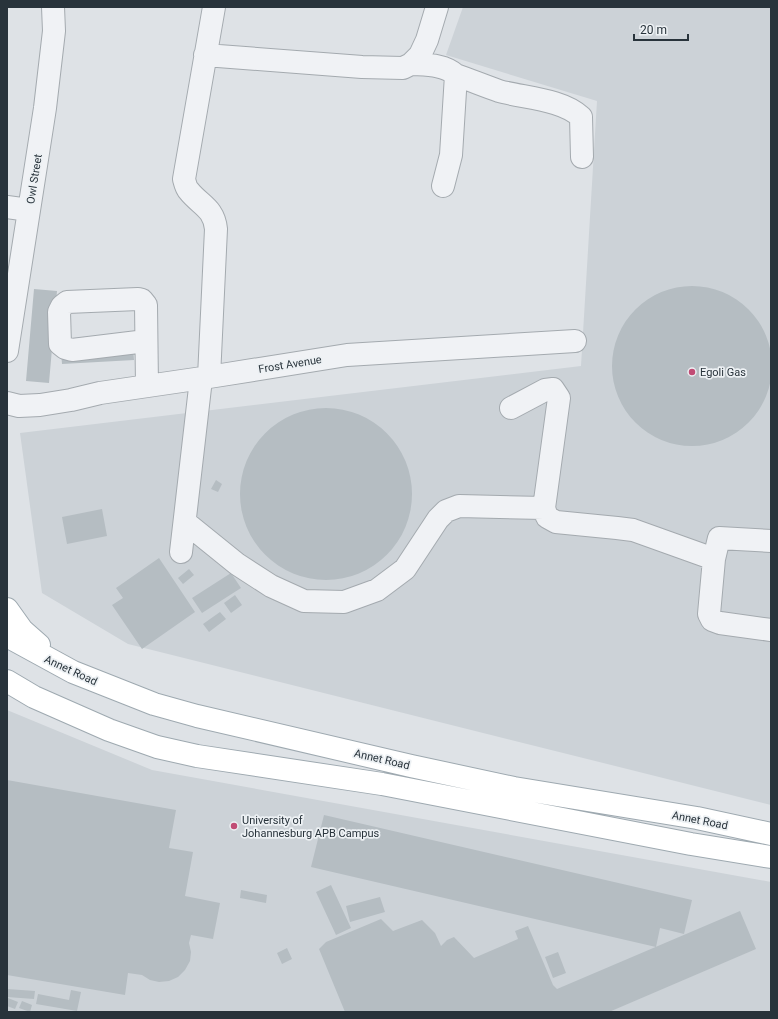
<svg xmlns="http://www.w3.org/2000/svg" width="778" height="1019" font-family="Roboto,sans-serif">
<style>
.built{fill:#ccd2d7}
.building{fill:#b5bdc2}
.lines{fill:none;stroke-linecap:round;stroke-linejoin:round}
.minor-casing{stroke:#a4aaaf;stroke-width:24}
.major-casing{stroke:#9ea9b0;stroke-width:24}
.minor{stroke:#f0f2f5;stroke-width:22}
.major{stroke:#fff;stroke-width:22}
.poi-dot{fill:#c14c75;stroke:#edf1f4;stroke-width:1.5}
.labels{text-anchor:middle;stroke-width:3.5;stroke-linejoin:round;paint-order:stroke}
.street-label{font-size:11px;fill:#28333b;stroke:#edf1f4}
.poi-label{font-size:11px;fill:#28333b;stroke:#edf1f4;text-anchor:start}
</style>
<rect width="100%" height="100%" fill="#dee2e6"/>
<path class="built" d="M463 7H771V805L128 644 42 593 20 433 581 366 597 101 446 55Z
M7 710 152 770 771 882V1012H7Z"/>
<path class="building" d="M612 366a80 80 0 1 1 160 0a80 80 0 1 1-160 0Z
M34 289 57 291 49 383 26 381Z
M133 347 134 360 62 364 61 351Z
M240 494a86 86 0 1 1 172 0a86 86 0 1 1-172 0Z
M216 480 222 484 218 492 211 489Z
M102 509 107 536 67 544 62 517Z
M159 558 195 612 142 649 112 605 123 598 116 588Z
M189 569 194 575 183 584 178 578Z
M231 573 241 588 202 613 192 598Z
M235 595 242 605 231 613 224 603Z
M220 612 226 619 209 632 203 624Z
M7 780 176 810 169 848 193 852 185 896 220 903 213 939 191 935 189 943 191 952 190 961 185 970 178 977 169 981 159 982 150 980 142 975 128 973 125 995 7 975Z
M324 815 692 900 684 934 660 928 656 947 311 867Z
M331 885 351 928 336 935 316 892Z
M241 890 267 895 266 903 240 898Z
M380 897 385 912 350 922 346 906Z
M740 911 756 949 609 1012H345L319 949 326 942 381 919 393 931 422 920 435 933 441 946 447 940 454 937 474 958 518 939 515 931 528 926 553 985 557 989Z
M287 948 292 959 282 964 277 953Z
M558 952 566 973 553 978 545 957Z
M7 989 35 991 34 999 7 997Z
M71 990 81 992 77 1011 36 1004 38 994 69 1000Z
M8 998 18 1002 15 1009 7 1006Z
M22 1001 32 1005 30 1012 19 1008Z"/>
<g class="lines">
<g class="minor-casing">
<path id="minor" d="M205 55 362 67 403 68 411 64 420 55 427 40 437 7
M411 64C426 65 444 64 456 75L451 155 443 186
M456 75C470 80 485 86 499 91 524 98 562 99 581 117L582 157
M7 207 29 210
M146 341 72 350 65 348 60 344 59 312 62 306 67 302 138 299 142 300 146 305 147 386
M7 351 45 108 54 31 53 7
M209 377 216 229C214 208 200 205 189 191 186 188 185 183 184 179L214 7
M7 403 19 406 40 405 71 400 100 393 209 377 347 355 575 341
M511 408 545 390 553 389 559 398 544 508 547 517 556 522 617 528 633 530 714 559
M185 522 237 564 271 586 304 601 344 602 377 590 405 569 438 519 446 511 459 506 544 508
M771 541 719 538 714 559 709 614 712 620 720 623 771 630
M181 552 201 379"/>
</g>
<g class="major-casing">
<path id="major" d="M7 609 22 630 39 645
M7 636 73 672 154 704 197 716 411 766 514 788 697 818 771 834
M7 681 34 697 109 730 157 747 197 756 382 784 691 844 771 857"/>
</g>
<use href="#minor" class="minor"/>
<use href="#major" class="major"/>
</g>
<g class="poi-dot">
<circle cx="692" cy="372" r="4"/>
<circle cx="234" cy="826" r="4"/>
</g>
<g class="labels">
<g class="street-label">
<text transform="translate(34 179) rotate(-81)" y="4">Owl Street</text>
<text transform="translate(290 364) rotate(-9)" y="4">Frost Avenue</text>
<text transform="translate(71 670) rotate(25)" y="4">Annet Road</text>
<text transform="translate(382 759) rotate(13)" y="4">Annet Road</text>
<text transform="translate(700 820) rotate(11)" y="4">Annet Road</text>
</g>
<g class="poi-label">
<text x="700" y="376">Egoli Gas</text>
<text x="242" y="824">University of<tspan x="242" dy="13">Johannesburg APB Campus</tspan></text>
</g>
</g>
<rect width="778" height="1019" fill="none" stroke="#28333b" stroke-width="16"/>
<path d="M634 34v6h54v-6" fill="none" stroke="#28333b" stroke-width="2"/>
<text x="640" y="34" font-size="12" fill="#28333b" stroke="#edf1f4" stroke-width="3" paint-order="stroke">20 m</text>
</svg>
